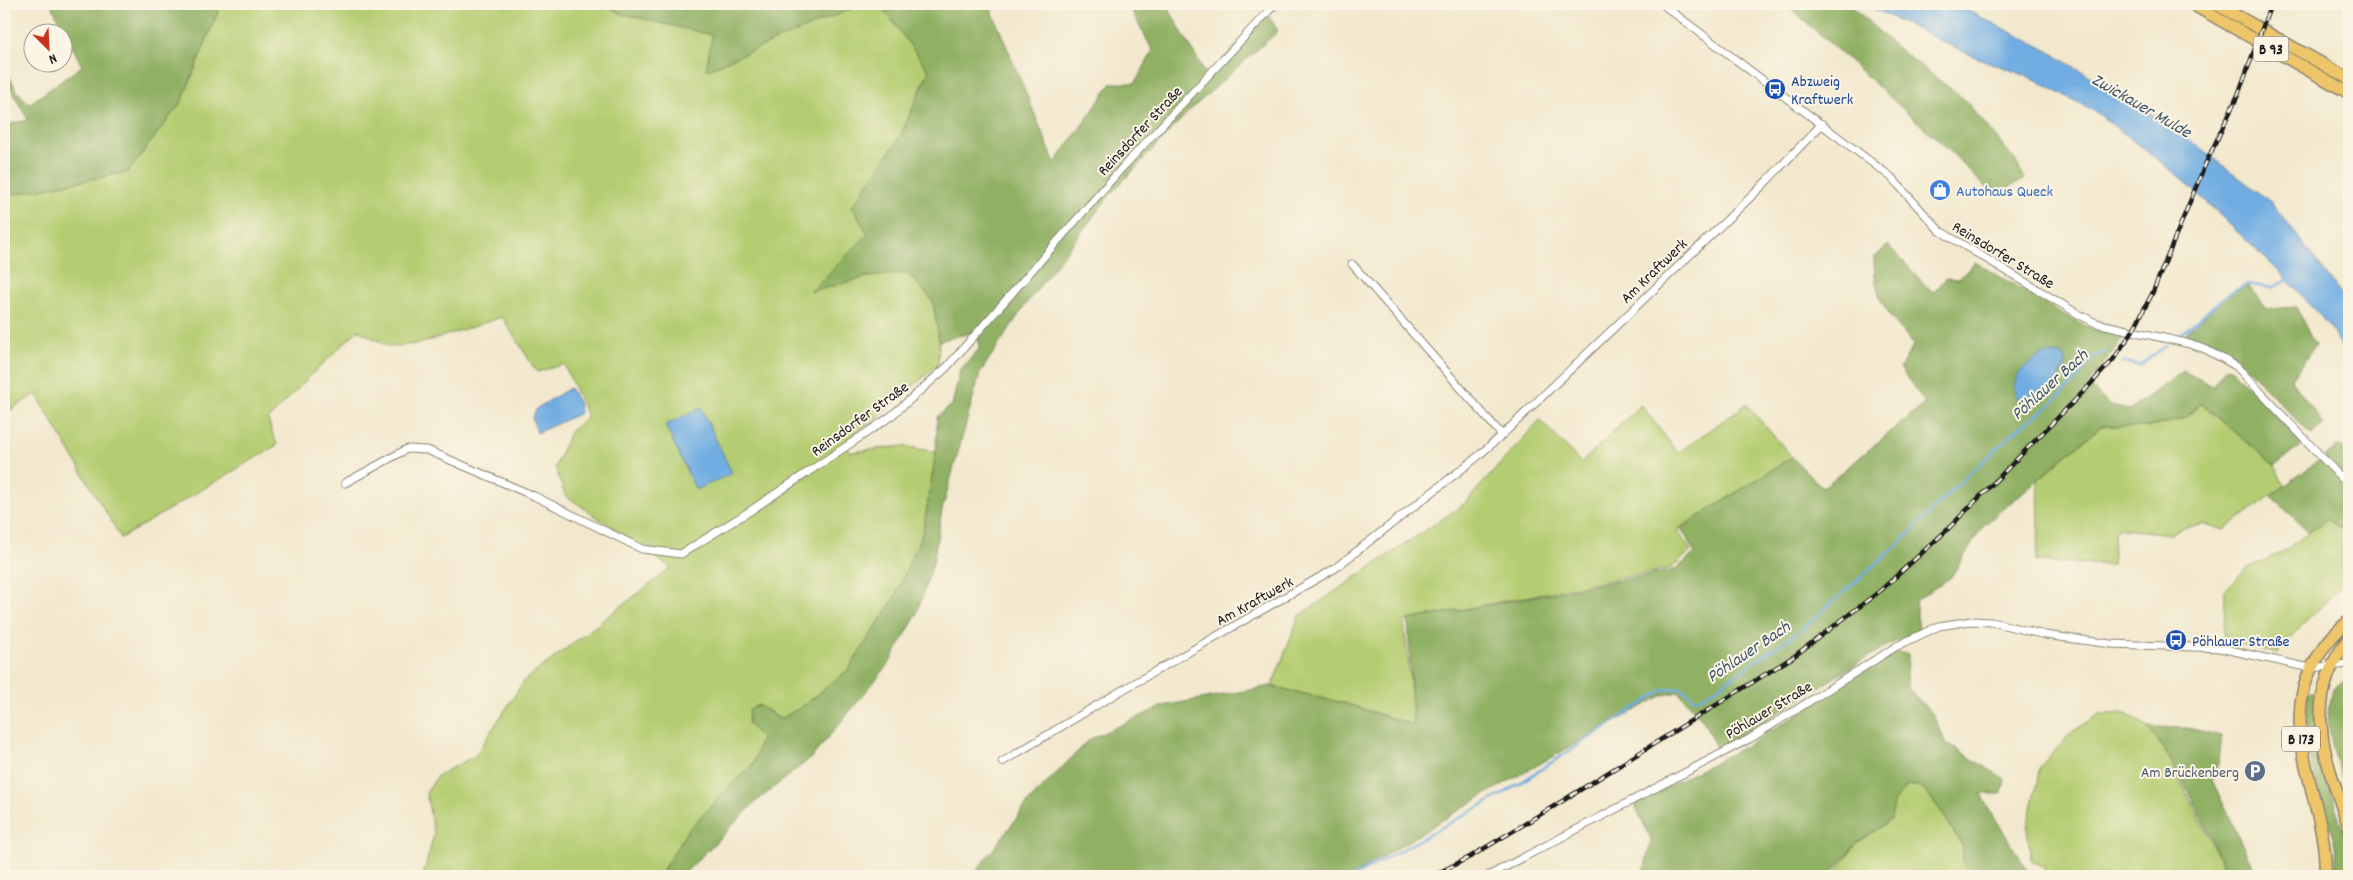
<svg xmlns="http://www.w3.org/2000/svg" width="2353" height="880" font-family="Dekko,sans-serif">
<style>
.green{fill:#b5cd72;stroke:#687447}
.forest{fill:#90b064;stroke:#566640}
.water{fill:#71ade2;stroke:#46647f}
.lines{fill:none;stroke-linecap:round;stroke-linejoin:round}
.stream{stroke:#71ade2;stroke-width:2.5}
.street-casing{stroke:#878274;stroke-width:9}
.primary-casing{stroke:#878274;stroke-width:14}
.street{stroke:#fff;stroke-width:7}
.primary{stroke:#eec569;stroke-width:11}
.rail-casing{stroke:#1c1c1c;stroke-width:4.5}
.rail{stroke:#fcf5e5;stroke-width:2.5;stroke-dasharray:8;stroke-linecap:butt}
.labels{text-anchor:middle;stroke-width:4;stroke-linejoin:round;paint-order:stroke}
.shield{fill:#fcf5e5;stroke:#5f5d58;stroke-width:1}
.shield-label{font-size:15px;font-weight:bold;fill:#1c1c1c}
.transit-label{font-size:16px;fill:#164399;stroke:#fcf5e5;text-anchor:start}
.street-label{font-size:16px;fill:#1c1c1c;stroke:#fcf5e5}
.shop-label{font-size:16px;fill:#366cbe;stroke:#fcf5e5;text-anchor:start}
.service-label{font-size:16px;fill:#4e5e75;stroke:#fcf5e5;text-anchor:end}
.water-label{font-size:18px;font-style:italic;fill:#3e566b;stroke:#fcf5e5}
</style>
<rect width="100%" height="100%" fill="#fcf5e5"/>
<filter id="ink" filterUnits="userSpaceOnUse"><feTurbulence type="fractalNoise" baseFrequency=".02" numOctaves="2"/><feDisplacementMap in="SourceGraphic" scale="10" xChannelSelector="R" yChannelSelector="G"/><feConvolveMatrix kernelMatrix="1 2 1 2 8 2 1 2 1" color-interpolation-filters="sRGB"/></filter>
<filter id="wash" filterUnits="userSpaceOnUse"><feTurbulence type="fractalNoise" baseFrequency=".0096" numOctaves="4" result="noise"/><feDisplacementMap in="SourceGraphic" scale="20" xChannelSelector="R" yChannelSelector="G"/><feGaussianBlur stdDeviation="1.12" result="paint"/><feColorMatrix in="noise" values="0 0 0 0 0 0 0 0 0 0 0 0 0 0 0 0 0 1.4 0 .05"/><feComposite in="paint" operator="in"/></filter>
<g filter="url(#wash)">
<rect width="100%" height="100%" fill="#f2e8cd"/>
<path class="green" d="M221 4H603L622 14 713 35 706 69 863 4H880L929 70 901 135 852 207 869 234 811 291 867 277 908 273 933 301 939 341 938 365 845 444 851 452 904 446 936 452 923 532 894 599 848 670 802 707 780 719 766 709 748 723 761 738 754 762 688 830 659 876H423L434 834 426 793 438 775 475 756 524 681 671 568 565 495 555 467 570 432 587 416 564 364 537 372 502 317 422 343 390 347 358 330 311 375 268 420 277 445 121 538 36 394 4 414V196L128 172 182 101Z
M2201 403 2275 466 2284 486 2224 530 2205 524 2181 528 2170 534 2115 528 2112 565 2036 561 2039 529 2038 480 2101 426 2149 427 2184 419Z
M1746 404 1792 457 1677 530 1691 551 1672 568 1404 621 1414 725 1347 704 1272 686 1299 616 1464 504 1540 420 1581 463 1641 405 1678 453Z
M2327 519 2349 534V578L2281 647 2278 654 2224 640 2225 590 2246 569 2285 550Z
M2126 713 2148 727 2164 748 2228 876H2039L2045 868 2031 860 2027 828 2040 767 2072 732 2100 714Z
M1908 785 1921 787 1939 808 1963 847V860L1967 874 1839 876 1837 870 1858 842 1891 820 1893 802Z"/>
<path class="forest" d="M51 4H221L182 101 128 172 4 196V125L28 120 4 77V72L6 70 17 91 29 104 82 66Z
M603 4H863L706 70 712 35 622 14Z
M880 4H989L1055 163 1112 83H1135L1153 51 1128 4H1166L1207 76 1267 13 1278 31 1188 112 1109 196 1025 305 980 373 942 510 933 563 916 616 888 665 812 757 757 801 682 876H659L688 830 754 762 761 738 748 723 749 710 758 705 780 719 802 707 848 670 894 599 923 532 936 452 937 417 952 405 960 370 979 349 978 331 939 341 933 301 908 273 867 277 810 292 868 234 852 207 901 135 929 71Z
M1780 4H1850L1891 43 1965 100 2015 160 2025 179 2003 190 1986 188 1950 151 1786 4Z
M1888 245 1928 288 1934 292 1946 278 1959 279 1975 262 2075 321 2095 330 2125 335 2088 384 2110 406 2130 410 2183 371 2213 386 2226 367 2233 371 2303 444 2275 466 2201 403 2184 419 2149 427 2101 426 1984 525 1951 577 1915 601 1919 630 1881 649 1717 750 1703 720 1678 692 1663 695 1484 795 1364 868 1356 876H973L1031 799 1090 739 1163 706 1271 686 1347 704 1413 725 1408 620 1675 570 1695 553 1681 528 1792 457 1823 488 1925 403 1900 368 1914 344C1887 314 1874 301 1874 258Z
M2247 284 2267 309 2296 307 2315 346 2291 380 2324 424 2311 435 2243 364 2210 344 2183 336 2224 297Z
M2338 446 2349 449V534L2327 519 2309 532 2271 496Z
M1894 652 1908 654 1907 687 1932 713 1946 743 2005 779 2002 794H1980L2031 876H1965L1967 874 1963 860V846L1939 808 1921 787 1908 785 1893 802 1891 820 1858 842 1829 876H1636L1644 872 1651 839 1634 804 1752 743Z
M2349 677V797C2339 770 2320 721 2332 693 2335 686 2343 681 2349 677Z
M2308 691 2317 693 2315 713 2319 750 2349 848V876H2334C2343 839 2316 790 2309 753 2306 733 2306 712 2308 691Z
M2148 727 2188 728 2222 736 2219 761 2212 780 2257 876H2228C2205 825 2182 772 2148 727Z"/>
<path class="water" d="M1864 4H1954L2043 48 2142 107 2198 146 2272 203 2349 304V361L2330 327 2287 279 2181 178 2096 112 2027 76 1975 57Z
M2062 354 2066 364C2055 388 2044 394 2020 401L2015 394 2014 386 2019 373 2040 355Z
M570 388 579 404 580 413 537 433 532 418 537 408Z
M701 408 732 473 696 490 665 425Z"/>
<g class="lines">
<path class="stream" d="M2181 334 2224 297 2247 284 2271 288 2290 279
M2122 362 2140 365 2166 346
M1354 876 1506 792 1663 690 1681 688 1695 699 1706 695 1801 630 1899 544 1949 493 2020 427 2049 406 2077 379 2093 357 2105 352"/>
</g>
</g>
<g filter="url(#ink)">
<g class="lines">
<g class="street-casing">
<path id="street" d="M1662 4 1891 177 1940 231 2080 315 2096 323 2186 343 2205 349 2236 366 2349 486
M1352 264 1502 435
M345 483 407 449 427 450 534 496 642 549 681 554 750 511 890 417 946 368 1122 168 1275 4
M1002 762 1119 692 1334 569 1476 458 1502 435 1758 190 1822 124
M1488 876 1751 738 1897 646 1939 626 1971 621 1992 622 2045 635 2111 644 2220 648 2310 668 2349 664"/>
</g>
<g class="primary-casing">
<path id="primary" d="M2192 4 2349 93
M2216 4 2349 79
M2349 638C2300 702 2325 759 2349 826
M2325 876C2329 803 2273 728 2317 658 2326 643 2336 631 2349 621"/>
</g>
<use href="#street" class="street"/>
<use href="#primary" class="primary"/>
<g class="rail-casing">
<path id="rail" d="M1432 876 1470 857 1556 805 1793 657 1880 591 1947 530 2086 389 2113 360 2132 332 2152 294 2205 165 2238 95 2271 4"/>
</g>
<use href="#rail" class="rail"/>
</g>
</g>
<defs>
<g id="bus-disc" transform="scale(1.125)"><circle r="9.5" fill="#1a4fb4" stroke="#fcf5e5"/><path d="M-5-6H5V4H4V6H2V4H-2V6H-4V4H-5ZM-3.5-4V0h7V-4ZM-3.5 1.2v1.5H-2V1.2ZM2 1.2v1.5H3.5V1.2Z" fill="#fff"/></g>
<g id="shop-disc" transform="scale(1.125)"><circle r="9.5" fill="#3f7fe0" stroke="#fcf5e5"/><path d="M-5-2.5h2.3a2.7 3.5 0 0 1 5.4 0H5L5.5 6h-11ZM-1.5-2.5h3a1.5 2.3 0 0 0-3 0Z" fill="#fff"/></g>
<g id="parking-disc" transform="scale(1.125)"><circle r="9.5" fill="#5c6f8a" stroke="#fcf5e5"/><path d="M-3.5-5.5H1a3.5 3.5 0 0 1 0 7H-1V5.5H-3.5ZM-1-3.4V-.6H.8a1.4 1.4 0 0 0 0-2.8Z" fill="#fff"/></g>
</defs>
<g fill-rule="evenodd">
<use href="#bus-disc" x="1775" y="89"/>
<use href="#shop-disc" x="1940" y="190"/>
<use href="#bus-disc" x="2176" y="640"/>
<use href="#parking-disc" x="2255" y="771"/>
</g>
<g class="labels">
<g class="shield">
<rect x="2253.5" y="36.5" width="35" height="25" rx="4"/>
<rect x="2282" y="726.5" width="38" height="25" rx="4"/>
</g>
<g class="shield-label">
<text x="2271" y="54">B 93</text>
<text x="2301" y="744">B 173</text>
</g>
<g class="transit-label">
<text x="1791" y="86">Abzweig<tspan x="1791" dy="18">Kraftwerk</tspan></text>
<text x="2192" y="646">Pöhlauer Straße</text>
</g>
<g class="street-label">
<text transform="translate(1139 130) rotate(-47)" y="6">Reinsdorfer Straße</text>
<text transform="translate(2004 254) rotate(31)" y="6">Reinsdorfer Straße</text>
<text transform="translate(1653 270) rotate(-44)" y="6">Am Kraftwerk</text>
<text transform="translate(859 418) rotate(-36)" y="6">Reinsdorfer Straße</text>
<text transform="translate(1254 600) rotate(-29)" y="6">Am Kraftwerk</text>
<text transform="translate(1768 709) rotate(-31)" y="6">Pöhlauer Straße</text>
</g>
<g class="shop-label">
<text x="1956" y="196">Autohaus Queck</text>
</g>
<g class="service-label">
<text x="2239" y="777">Am Brückenberg</text>
</g>
<g class="water-label">
<text transform="translate(2142 105) rotate(30)" y="6">Zwickauer Mulde</text>
<text transform="translate(2049 384) rotate(-42)" y="6">Pöhlauer Bach</text>
<text transform="translate(1748 651) rotate(-34)" y="6">Pöhlauer Bach</text>
</g>
</g>
<rect width="2353" height="880" fill="none" stroke="#fcf5e5" stroke-width="20"/>
<g transform="translate(48 48) rotate(156)"><circle r="24" fill="#fcf5e5" stroke="#a29e95"/>
<path d="M0-4L9 19L0 12L-9 19Z" fill="#c8321e"/>
<text y="-8" font-size="14" font-weight="bold" text-anchor="middle" fill="#1c1c1c">N</text>
</g>
</svg>
